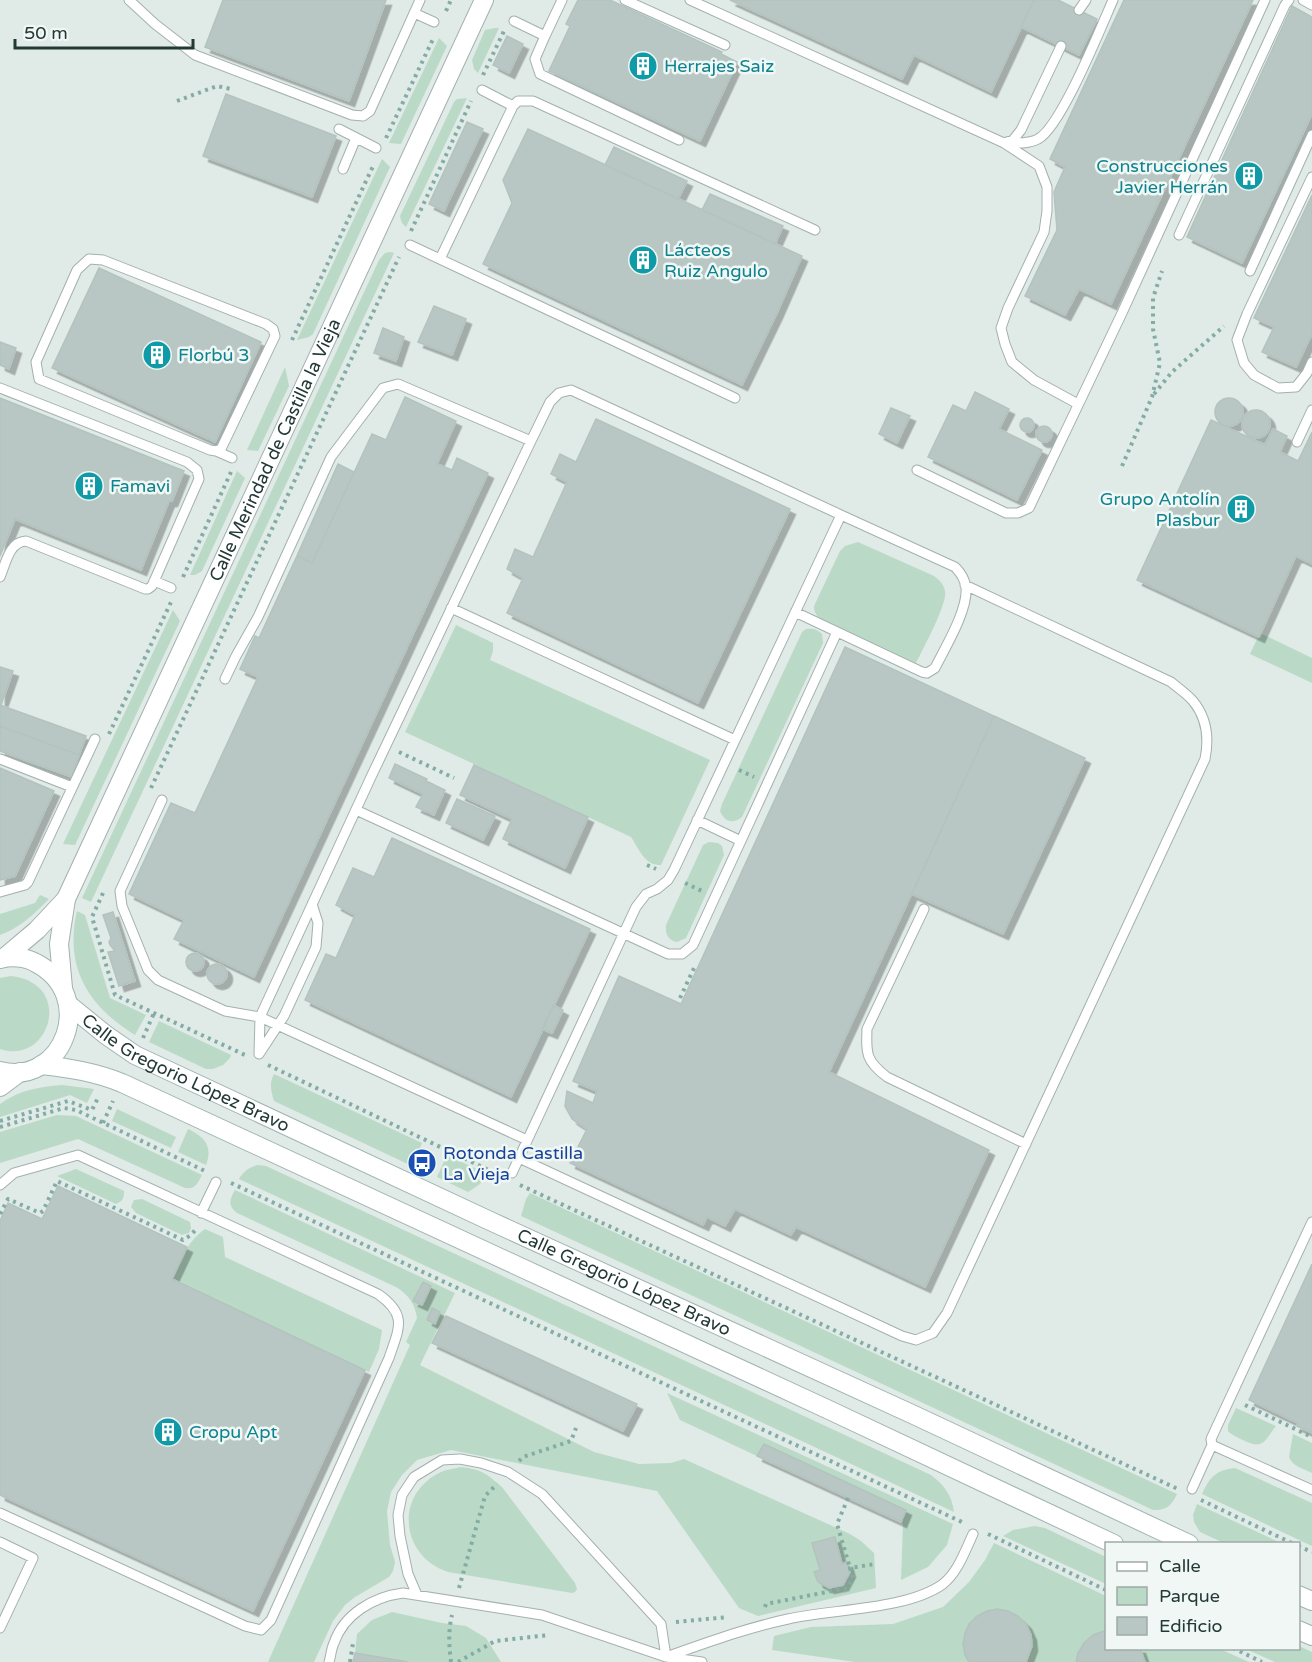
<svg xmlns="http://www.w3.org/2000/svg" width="1312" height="1662" font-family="'Varela Round',sans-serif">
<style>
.green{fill:#badac7}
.building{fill:#b8c7c3;stroke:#b3c3be;stroke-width:1.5;filter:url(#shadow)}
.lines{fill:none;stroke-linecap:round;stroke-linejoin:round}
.service-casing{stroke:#a3b1ae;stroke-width:11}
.minor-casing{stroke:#a3b1ae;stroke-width:20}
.secondary-casing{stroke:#a0b5b0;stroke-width:20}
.path{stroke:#82aca4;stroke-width:4;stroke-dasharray:3 4.5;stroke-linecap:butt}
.service{stroke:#fff;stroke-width:9}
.minor{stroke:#fff;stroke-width:18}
.secondary{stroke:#fff;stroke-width:18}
.labels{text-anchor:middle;stroke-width:5;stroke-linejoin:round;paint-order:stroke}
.culture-label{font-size:18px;fill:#0d838f;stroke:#f0f7f4;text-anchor:start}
.street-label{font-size:18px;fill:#223936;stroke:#f0f7f4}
.transit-label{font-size:18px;fill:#164399;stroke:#f0f7f4;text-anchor:start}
</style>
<defs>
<filter id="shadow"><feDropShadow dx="5.5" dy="5.5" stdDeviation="0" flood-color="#0004"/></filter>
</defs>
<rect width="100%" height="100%" fill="#e0eae7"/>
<path class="green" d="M495 28H499L478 73 474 69 472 60 485 30Z
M439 38 447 46 401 144 389 143Z
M467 98 406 227 402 223 400 216 454 102 457 99Z
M382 159 390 167 313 334 309 337 297 340Z
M390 252 394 253 91 902 82 898 379 260 385 253Z
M285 367 289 386 258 451 247 450Z
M237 471 245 478 202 571 195 575H190Z
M858 542 934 576C939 580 944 584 945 591 948 603 923 649 916 663L818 617C815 613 814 611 814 606L840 551 845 546Z
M173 610 180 621 75 845 63 844Z
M456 625 493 643V651L490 660 710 760 661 865C645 866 639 849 631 837L405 732Z
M806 629C813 628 817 629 822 634L823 643 742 817C732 825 724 821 720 811L722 804 802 632Z
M1260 633 1312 658V683L1250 654Z
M709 842 718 843 722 846 724 855 686 938 677 942C668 940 665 934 666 925L703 845Z
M40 895 49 899C34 914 20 928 0 935V914L35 903Z
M77 911 85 915 110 998 146 1015 135 1035C88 1006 64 967 77 911Z
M11 976C75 983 50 1066 0 1049V978Z
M159 1021 231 1055 230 1058 223 1065 213 1069H206L149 1042Z
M274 1074 422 1143 412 1166 274 1101C271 1091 269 1083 274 1074Z
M62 1085 94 1089 87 1103 70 1095 0 1117V1104C19 1090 39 1087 62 1085Z
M117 1109 176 1137 171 1148 112 1121Z
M57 1115 76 1116 202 1175C198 1183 195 1190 185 1188L78 1139 0 1163V1132Z
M188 1129C205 1137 213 1146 206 1165L178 1152Z
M447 1155 487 1174 480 1184 468 1192 437 1177Z
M258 1165 266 1166 931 1475C944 1485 952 1495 954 1512L239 1179C243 1172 249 1167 258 1165Z
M76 1169 124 1191C124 1198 123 1201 116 1204L57 1176Z
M235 1190 455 1293 420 1365 594 1452 639 1464 671 1463 684 1459 850 1534 861 1541 874 1553 876 1588 758 1616 739 1608 657 1491 451 1450 417 1460 402 1475 391 1492 387 1511 390 1545 395 1562 393 1571 389 1577 355 1597 345 1605 333 1621 314 1662H268L410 1345 406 1342 417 1318C415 1304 409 1295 396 1287L237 1213C227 1205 230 1199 235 1190Z
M530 1193 1177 1494C1172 1505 1166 1511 1153 1510L521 1216 526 1199Z
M142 1199 190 1222 191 1228 189 1233 182 1235 136 1213 131 1207 134 1200Z
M205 1229 223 1237 225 1257 382 1330 379 1349 369 1372 172 1279C181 1261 187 1241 205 1229Z
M667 1393 953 1524 947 1545 928 1567 901 1580 903 1524 901 1522 906 1509 764 1444 757 1456 680 1420Z
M1236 1408 1276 1426C1265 1440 1263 1450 1245 1441 1239 1438 1233 1436 1228 1431V1425Z
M1293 1434 1312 1443V1473C1304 1469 1292 1466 1289 1457Z
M460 1467C481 1469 486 1473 502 1487L575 1583 577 1589 575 1592 572 1593 448 1572C400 1556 394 1494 441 1472 447 1469 454 1469 460 1467Z
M1235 1468 1312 1503V1546L1202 1494C1210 1477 1216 1470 1235 1468Z
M1197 1504 1281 1543H1224L1200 1532 1194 1522 1193 1515Z
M1035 1526 1045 1528 1106 1557V1584L1003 1536 1013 1530Z
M994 1543 1106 1596V1648L1220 1649 1249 1662H855L772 1650 774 1636 811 1627 893 1624 943 1607 969 1582 985 1560Z
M392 1612 442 1623 466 1626 486 1638 501 1662H408L355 1653 357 1634 372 1620Z
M1299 1646 1312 1652V1662H1275L1246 1649 1298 1648Z"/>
<path class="building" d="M223 0H386L349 101 205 47Z
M578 0H610L722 52 721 54 737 62 700 141 549 71 570 26 566 24Z
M730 0H1034L991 92 914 55 902 79Z
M1034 0H1058L1097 19 1079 55 1021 27Z
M1124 0H1253L1111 304 1079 289 1065 315 1025 296 1057 230 1054 192 1065 167 1050 159Z
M1292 6 1312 17V114L1242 263 1187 237Z
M507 36 523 44 509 73 493 65Z
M226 94 336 136 312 197 203 156Z
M467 122 483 129 444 211 429 204Z
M528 129 802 256 777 313 742 385 483 264 512 203 503 180Z
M614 147 687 181 678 199 605 165Z
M710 194 783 226 775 244 702 210Z
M1312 195V334L1296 367 1262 352 1274 327 1254 318Z
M99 268 261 342 215 442 52 368Z
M434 306 466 319 452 355 418 342Z
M383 328 404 337 396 361 374 353Z
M0 342 16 348 9 369 0 365Z
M975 392 1009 409 999 429 1042 450 1017 500 928 457 953 405 966 411Z
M405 397 456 421 437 464 452 470 457 458 488 473 254 977 174 939 184 920 129 894 171 803 195 813 258 677 240 669 255 636 259 638 297 556 312 563 372 434 386 440Z
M0 398 184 471 172 501H169L141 570 15 519 0 556Z
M1215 412a14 14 0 1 1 28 0a14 14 0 1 1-28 0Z
M891 408 910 416 897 443 879 434Z
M1242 424a14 14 0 1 1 28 0a14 14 0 1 1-28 0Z
M1020 425a7 7 0 1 1 14 0a7 7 0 1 1-14 0Z
M596 419 790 509 698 703 507 613 523 578 507 569 515 549 533 557 567 482 551 474 560 454 576 462Z
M1211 420 1265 445 1273 429 1287 436 1280 452 1298 461 1312 432V564L1296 556 1259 637 1137 580Z
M1036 434a8 8 0 1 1 16 0a8 8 0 1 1-16 0Z
M338 464 354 472 312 563 297 556Z
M845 647 994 716 829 1072 989 1150 925 1287 796 1227 791 1235 735 1209 725 1226 707 1217 703 1225 570 1163 587 1129 572 1119 565 1106 567 1091 593 1103 597 1091 573 1081 619 976 681 1004Z
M0 667 13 671 1 705H0Z
M0 705 86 736 79 755 0 726Z
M994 716 1085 758 1003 934 912 894Z
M0 726 79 755 72 777 0 751Z
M395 764 427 779 426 781 445 790 434 815 416 807 423 794 389 778Z
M474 765 588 817 565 868 503 839 512 819 460 795Z
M0 768 54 791 15 876 0 880Z
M457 799 495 816 483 840 446 823Z
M392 838 590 929 511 1097 305 1000 326 954 336 958 355 915 336 905 353 868 374 877Z
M113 912 135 981 119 986 108 952 115 951 110 945 109 942 111 938 103 915Z
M186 962a9 9 0 1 1 18 0a9 9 0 1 1-18 0Z
M207 974a10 10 0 1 1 20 0a10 10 0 1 1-20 0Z
M553 1005 563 1010 552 1033 542 1029Z
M58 1186 187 1247 172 1279 365 1370 253 1611 0 1495V1221L8 1203 42 1219Z
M1312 1264V1433L1297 1426 1298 1423 1249 1400Z
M423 1282 431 1286 422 1305 413 1301Z
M432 1308 440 1312 435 1324 427 1320Z
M446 1316 637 1404 623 1431 432 1343Z
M764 1444 906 1510 901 1522 757 1456Z
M835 1537 842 1564 847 1562 850 1572 843 1585 829 1588 818 1582 814 1572 820 1570 812 1543Z
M997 1609 1008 1611 1018 1616 1026 1624 1031 1635 1032 1646 1026 1662H969L965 1655 963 1644 965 1633 969 1624 977 1616 987 1611Z
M1104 1631H1106V1648H1140L1145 1662H1076L1078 1653 1084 1643 1093 1635Z
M355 1653 408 1662H353Z"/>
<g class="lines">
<g class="service-casing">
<path id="service" d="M129 0 155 24 195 55 352 115 363 116 370 111 420 0
M625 0 725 45
M690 0 1004 143 1013 140 1021 130 1061 46
M1303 0 1312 5
M1079 10 1086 0
M414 13 434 22
M514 21 545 36 562 0
M545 36 535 59 540 74 679 140
M482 90 513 106
M339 129 376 148
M1004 143 1039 166 1047 187V211L1044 232 1008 308 1001 328 1005 344 1012 362 1034 380 1078 404
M1006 143C1017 143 1029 144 1038 139 1061 127 1101 27 1113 0
M343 169 356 138
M1312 177 1247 314 1237 340 1244 363 1254 375 1278 388 1296 387 1307 373 1312 362
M1179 235 1285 5 1289 0
M410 245 735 398
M89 259 103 260 266 324 273 329 275 336 221 449 216 451 210 450 39 379 36 362 77 270Z
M440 259 513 106 518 101H533L815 230
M1250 271 1312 135
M0 388 187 462 197 470 199 479 152 586 148 589H145L26 541C9 542 6 563 0 577
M1297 442 1312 410
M216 451 232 458
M917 470 1006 513H1018L1029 508 1122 313 1265 0
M154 581 171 588
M451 608 735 740
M795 612 922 672 927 673 935 668C945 648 968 610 966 588 965 579 961 573 955 567L841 515
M225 679 236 656 258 617 331 457 383 388 398 384 531 441
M0 759 72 787
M162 800 120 891 122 906 148 970 158 980 225 1011 260 1017 527 1140
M356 810 668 954H682L693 945 837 632
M697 820 741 841
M0 892 25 885 28 882 95 739
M924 909 867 1029C866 1054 866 1061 887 1077L1026 1144
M259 1054 260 1017 371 777 531 441 550 402 559 393 571 390 841 515 674 870 668 880 657 889 646 894 636 907 512 1173
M259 1054 284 1016 316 947 318 923 312 904
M519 1158 902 1336 916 1340 933 1333 947 1313 1205 759C1209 739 1207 718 1193 701 1187 694 1178 688 1171 682L965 585
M0 1185 14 1173 78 1155 378 1294C408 1315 399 1328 389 1358L271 1620 261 1630 245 1626 0 1513
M201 1213 216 1182
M1312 1222 1211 1439 1212 1445 1312 1490
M1192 1489 1212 1445
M0 1542 33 1558 0 1628
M417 1595 408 1574 400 1536 398 1515 402 1495 414 1477 442 1460 460 1459 481 1463 508 1472 542 1494 661 1624 666 1657C706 1643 746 1628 788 1619 832 1609 907 1610 943 1584 958 1572 965 1551 973 1534
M329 1662C331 1656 331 1649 334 1643 344 1614 373 1597 403 1593L542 1615 666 1657 702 1662"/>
</g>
<g class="minor-casing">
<g id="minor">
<path d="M4 958 37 930 66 899"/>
<path id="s1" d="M63 988 59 944 66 899 484 0"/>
<path d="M0 1087 20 1072"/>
</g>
</g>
<g class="secondary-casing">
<g id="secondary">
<path d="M0 959C11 956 26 957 36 963 98 995 64 1087 0 1071"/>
<path id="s2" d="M69 1005 106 1035 135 1055 488 1220 914 1415 1189 1544"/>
<path d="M41 1065C69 1068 95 1072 122 1083L827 1409 1114 1544"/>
<path d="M1298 1595 1312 1601"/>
<path d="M1298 1630 1312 1636"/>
</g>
</g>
<path class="path" d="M446 11 451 0
M483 75 504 31
M177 101 217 86 231 89
M386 138 434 37
M411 231 471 101
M292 340 374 164
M1154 394 1172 372 1224 326
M1122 466 1152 397 1160 363 1153 329V298L1162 271
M183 577 231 472
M109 734 171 602
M399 752 454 778
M739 770 754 777
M151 788 399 257
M647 865 656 869
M685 883 702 891
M103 893 92 917 115 995 245 1055
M680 998 695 966
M143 1038 154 1013
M268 1065 497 1174
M0 1121 68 1101 92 1110 99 1096
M103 1123 113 1101
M0 1127 64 1108 76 1110 205 1171
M231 1183 962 1522
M520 1185 1178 1489
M0 1214 8 1199 40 1213 43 1211 57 1181 183 1240 191 1235 197 1228
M1245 1405 1312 1437
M519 1461 523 1457 571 1441 576 1428
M848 1498 837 1524 850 1568
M1201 1500 1294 1544
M988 1534 1106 1590
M1298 1546 1312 1552
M459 1588 485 1496 497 1484
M765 1607 766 1604 847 1588 853 1578 850 1568 875 1564
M676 1622 728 1617
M1233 1648 1262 1662
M350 1662 353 1643
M451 1662C449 1646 448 1631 452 1615
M458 1662 495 1641 549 1635"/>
<use href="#service" class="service"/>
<use href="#minor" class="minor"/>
<use href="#secondary" class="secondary"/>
</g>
<defs>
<g id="building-disc" transform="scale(1.5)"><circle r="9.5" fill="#0f9aa8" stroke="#f0f7f4"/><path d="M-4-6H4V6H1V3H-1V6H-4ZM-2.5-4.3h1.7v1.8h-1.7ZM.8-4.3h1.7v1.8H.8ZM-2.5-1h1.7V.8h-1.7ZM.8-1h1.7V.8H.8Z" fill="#fff"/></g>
<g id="bus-disc" transform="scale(1.5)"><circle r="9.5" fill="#1a4fb4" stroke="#f0f7f4"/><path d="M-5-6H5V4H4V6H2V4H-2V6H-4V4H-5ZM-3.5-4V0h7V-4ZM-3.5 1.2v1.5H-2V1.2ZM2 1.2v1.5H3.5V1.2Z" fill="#fff"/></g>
</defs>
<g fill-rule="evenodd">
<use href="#building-disc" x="643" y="66"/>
<use href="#building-disc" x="1249" y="176"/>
<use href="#building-disc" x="643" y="260"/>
<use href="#building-disc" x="157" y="355"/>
<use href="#building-disc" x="89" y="486"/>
<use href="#building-disc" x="1241" y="509"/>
<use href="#bus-disc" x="422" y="1163"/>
<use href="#building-disc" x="168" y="1432"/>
</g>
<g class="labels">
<g class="culture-label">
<text x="664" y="72">Herrajes Saiz</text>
<text x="1228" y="172" text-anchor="end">Construcciones<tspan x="1228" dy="21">Javier Herrán</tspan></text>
<text x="664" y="256">Lácteos<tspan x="664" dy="21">Ruiz Angulo</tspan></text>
<text x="178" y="361">Florbú 3</text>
<text x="110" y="492">Famavi</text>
<text x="1220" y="505" text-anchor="end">Grupo Antolín<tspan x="1220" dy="21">Plasbur</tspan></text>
<text x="189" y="1438">Cropu Apt</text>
</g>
<g class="street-label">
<text dy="6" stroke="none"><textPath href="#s1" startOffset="585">Calle Merindad de Castilla la Vieja</textPath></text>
<text dy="6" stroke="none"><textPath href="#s2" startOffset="136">Calle Gregorio López Bravo</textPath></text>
<text dy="6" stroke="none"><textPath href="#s2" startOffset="622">Calle Gregorio López Bravo</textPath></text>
</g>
<g class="transit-label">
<text x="443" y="1159">Rotonda Castilla<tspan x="443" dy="21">La Vieja</tspan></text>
</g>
</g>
<rect x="1105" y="1542" width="195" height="108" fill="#f0f7f4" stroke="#9eaba8" stroke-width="1.5"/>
<rect x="1117" y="1562" width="30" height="9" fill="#ffffff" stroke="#9eaba8" stroke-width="1.5"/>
<text x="1159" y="1572" font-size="18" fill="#223936">Calle</text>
<rect x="1117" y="1587" width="30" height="18" fill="#badac7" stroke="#9eaba8" stroke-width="1.5"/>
<text x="1159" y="1602" font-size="18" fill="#223936">Parque</text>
<rect x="1117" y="1617" width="30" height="18" fill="#b8c7c3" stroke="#9eaba8" stroke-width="1.5"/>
<text x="1159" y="1632" font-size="18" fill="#223936">Edificio</text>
<path d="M15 39v9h178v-9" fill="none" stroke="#223936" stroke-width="3"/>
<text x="24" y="39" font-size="18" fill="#223936" stroke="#f0f7f4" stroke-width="4.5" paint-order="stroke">50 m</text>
</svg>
